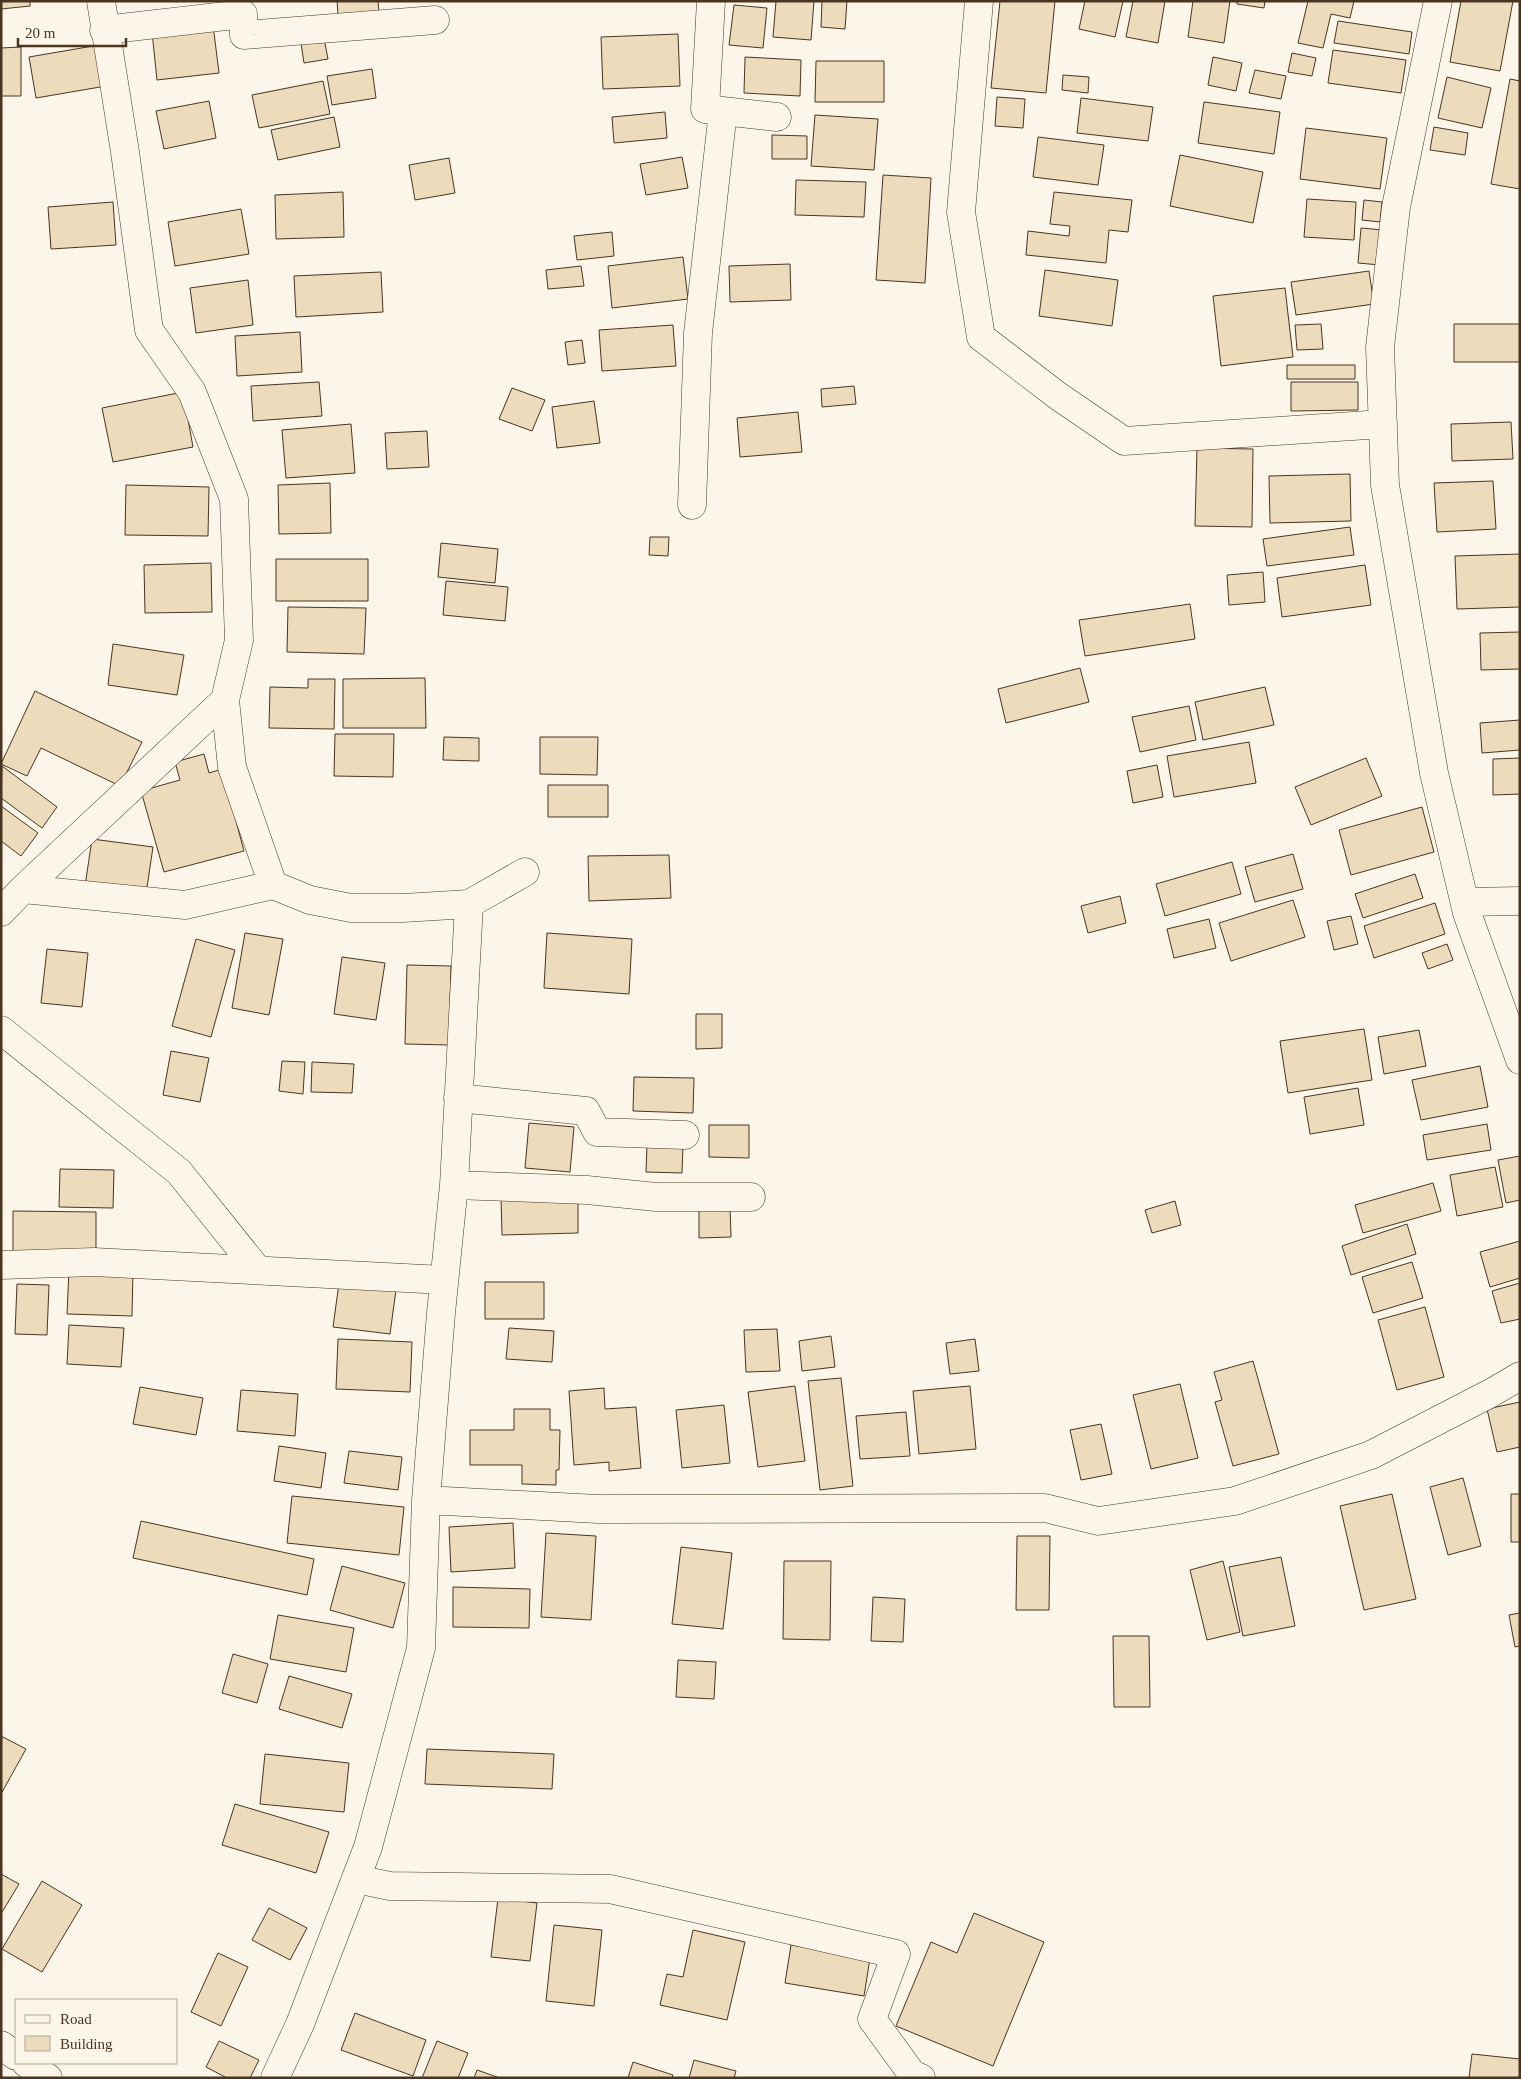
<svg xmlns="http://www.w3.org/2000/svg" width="1521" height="2079" font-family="Georgia,serif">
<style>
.building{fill:#ecdcbc;stroke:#4a3520}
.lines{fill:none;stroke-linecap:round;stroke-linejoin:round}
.minor-casing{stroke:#4a3520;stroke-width:29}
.minor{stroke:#fbf6e9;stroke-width:28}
</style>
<rect width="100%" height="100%" fill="#fbf6e9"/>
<path class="building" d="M1 1H30V6L1 9Z
M337 1H378L379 12 338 15Z
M776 1H814L811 40 773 37Z
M822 1H847L845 29 821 27Z
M1000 1H1055L1046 93 991 88Z
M1085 1H1123L1115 37 1079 29Z
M1133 1H1165L1158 43 1126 37Z
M1193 1H1230L1224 43 1188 37Z
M1237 1H1265L1264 8 1237 4Z
M1308 1H1354L1350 18 1331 14 1323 48 1298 43Z
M1461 1H1513L1500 71 1450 62Z
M734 5 767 8 763 48 729 45Z
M1338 21 1412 32 1409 54 1334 43Z
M213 25 219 73 157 80 152 32Z
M323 33 328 59 304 63 300 37Z
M678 34 680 86 603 89 601 37Z
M99 45 106 86 36 98 29 57Z
M21 47V96H1V48Z
M1333 50 1406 60 1401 93 1328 83Z
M1292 53 1316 58 1312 76 1288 72Z
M745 57 801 60 800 96 744 93Z
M1213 57 1242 63 1236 91 1208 85Z
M816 61H884V102H815Z
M372 69 376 98 332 105 327 76Z
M1255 70 1286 76 1281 99 1249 93Z
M1063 75 1089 77 1088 93 1062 90Z
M1447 77 1491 88 1482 128 1438 118Z
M1510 79 1520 81V189L1491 184Z
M323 81 330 114 259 128 252 95Z
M997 97 1025 99 1023 128 995 126Z
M1081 98 1153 107 1148 141 1077 133Z
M209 101 216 138 164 149 156 111Z
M1204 102 1280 112 1274 154 1198 143Z
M665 112 667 138 614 143 612 117Z
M815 115 878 119 874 170 811 166Z
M334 117 340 147 278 160 271 130Z
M1434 127 1468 133 1465 155 1430 150Z
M1306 128 1387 138 1380 189 1300 179Z
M772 135 807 136V159H772Z
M1038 137 1104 145 1098 185 1033 177Z
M1180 155 1263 172 1253 223 1170 206Z
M682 157 688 188 646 195 640 164Z
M449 158 455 193 415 200 409 165Z
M883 175 931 178 925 283 876 280Z
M796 180 866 182 864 217 795 215Z
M343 192 344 237 276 239 275 195Z
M1054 192 1132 200 1128 232 1109 230 1106 263 1026 255 1028 231 1069 236 1070 226 1050 224Z
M1307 199 1356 202 1354 240 1304 237Z
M1364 200 1382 202 1380 222 1362 220Z
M113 202 116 245 51 249 48 207Z
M241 209 249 254 175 266 168 222Z
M1361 228 1383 230 1380 265 1358 263Z
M612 232 614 256 577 260 574 236Z
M683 257 688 299 612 308 608 266Z
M790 264 791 300 730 302 729 266Z
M581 266 584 286 548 289 546 270Z
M1045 270 1118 280 1112 326 1039 316Z
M1369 271 1374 304 1296 315 1291 282Z
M381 272 383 312 296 317 294 276Z
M248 280 253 325 196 333 190 288Z
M1285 288 1293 357 1221 366 1213 296Z
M1321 324 1323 349 1297 350 1295 325Z
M1454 324H1520V362H1454Z
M673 325 676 366 602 371 599 330Z
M300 332 302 372 237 376 235 336Z
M582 340 585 363 568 365 565 342Z
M1287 365H1355V379H1287Z
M319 382 322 416 253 421 251 386Z
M1291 382H1358V410L1291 411Z
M854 386 856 404 822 407 821 389Z
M512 388 545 400 532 431 499 419Z
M183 392 193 447 113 462 102 408Z
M594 401 600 443 557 448 552 407Z
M798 412 802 452 740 457 737 418Z
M1511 422 1513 459 1452 461 1451 424Z
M351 424 355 473 286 478 282 430Z
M427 431 429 467 387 469 385 433Z
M1197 448 1253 449 1252 527 1195 526Z
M1350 474 1351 521 1270 523 1269 476Z
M1493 481 1496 529 1437 532 1434 483Z
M330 483 331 533 279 534 278 485Z
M126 485 209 487 208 536 125 535Z
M1350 527 1354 555 1267 566 1263 539Z
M650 537H669L668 556 649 555Z
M441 543 498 549 495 583 438 577Z
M1520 554V607L1457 609 1455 556Z
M276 559H368V601H276Z
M211 563 212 612 145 613 144 565Z
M1365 565 1371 605 1282 617 1277 578Z
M1263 572 1265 602 1229 605 1227 575Z
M446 581 508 587 505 621 443 615Z
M1190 604 1195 639 1085 656 1079 620Z
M288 607 366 608 364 654 287 652Z
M1520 632V669L1481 670 1480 633Z
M113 644 184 655 177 695 108 685Z
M1080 668 1089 702 1006 723 998 689Z
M425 678 426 728H343V679Z
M308 679H335L334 729 269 728 270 687 308 688Z
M1265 687 1274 725 1203 740 1195 702Z
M35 691 142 742 120 786 41 748 27 776 1 764Z
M1189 706 1196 740 1140 752 1132 717Z
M1520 720V750L1482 753 1480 723Z
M335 734H394L393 777 334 776Z
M444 737 479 738V761L443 760Z
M540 737H598L597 775 540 774Z
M1249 742 1256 783 1174 797 1167 756Z
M204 754 209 773 222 769 244 851 164 872 141 791 180 780 175 762Z
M1366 758 1382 796 1311 825 1295 787Z
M1520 758V794L1493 795V759Z
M1157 765 1163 797 1133 803 1127 771Z
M2 766 57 807 42 828 1 798Z
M548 785H608V817H548Z
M1 806 38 833 21 856 1 841Z
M1422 807 1434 852 1351 875 1339 830Z
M92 839 153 847 146 894 85 886Z
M1293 854 1303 889 1255 902 1245 867Z
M669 855 671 898 589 901 588 856Z
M1232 862 1241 894 1165 916 1156 884Z
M1415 874 1423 898 1363 918 1355 894Z
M1120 896 1126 923 1088 933 1081 906Z
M1293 900 1305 937 1231 961 1219 923Z
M1435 903 1445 934 1374 958 1364 926Z
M1351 916 1358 944 1334 950 1327 921Z
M1209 919 1216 948 1174 958 1167 929Z
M245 933 283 939 269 1015 232 1008Z
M547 933 632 939 629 994 544 988Z
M196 939 235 950 211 1037 172 1026Z
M1447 944 1453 960 1428 969 1422 953Z
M47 949 88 953 82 1007 41 1003Z
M342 957 385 963 376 1020 334 1014Z
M407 965 451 966 449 1045 405 1044Z
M696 1014H722V1048L696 1049Z
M1364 1029 1372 1080 1288 1093 1280 1041Z
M1419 1030 1426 1066 1384 1074 1378 1037Z
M171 1051 209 1058 200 1102 163 1095Z
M282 1061 305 1062 303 1094 279 1091Z
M312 1062 354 1064 352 1093 311 1092Z
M1480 1066 1488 1107 1421 1120 1412 1080Z
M634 1077 694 1078 693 1113 633 1111Z
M1358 1088 1364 1125 1310 1134 1304 1097Z
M529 1123 574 1127 570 1172 525 1168Z
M1487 1124 1491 1150 1427 1160 1423 1135Z
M709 1125H749V1158L709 1157Z
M647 1145 683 1146 682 1173 646 1172Z
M1520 1156V1200L1506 1203 1498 1160Z
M1495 1167 1503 1207 1457 1216 1450 1175Z
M60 1169 114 1170 113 1208 59 1207Z
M1433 1183 1441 1211 1363 1233 1355 1205Z
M578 1196V1233L502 1235 501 1197Z
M1175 1201 1181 1225 1152 1233 1145 1210Z
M699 1206H730L731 1237 699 1238Z
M13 1211 96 1212V1252L13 1251Z
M1407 1224 1416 1254 1351 1275 1342 1246Z
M1520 1241V1278L1490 1287 1480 1252Z
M1412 1262 1423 1298 1373 1313 1362 1277Z
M69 1269 133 1271 132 1316 67 1314Z
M485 1282H544V1319H485Z
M339 1283 396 1290 390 1334 333 1327Z
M1520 1283V1319L1501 1323 1492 1291Z
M17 1284 49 1285 47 1335 15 1334Z
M1425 1307 1444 1377 1397 1390 1378 1320Z
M69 1325 124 1328 121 1367 67 1364Z
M509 1328 554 1331 552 1362 506 1359Z
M777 1329 780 1371 746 1372 744 1330Z
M831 1336 835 1367 802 1371 799 1341Z
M338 1339 412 1342 410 1392 336 1389Z
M975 1339 979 1371 950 1374 946 1343Z
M1253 1361 1279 1454 1233 1466 1215 1402 1222 1400 1214 1372Z
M841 1378 853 1486 820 1490 808 1381Z
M1180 1384 1198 1458 1151 1469 1133 1395Z
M795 1386 805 1461 758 1467 748 1392Z
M970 1386 976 1449 919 1454 913 1391Z
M140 1387 203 1398 196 1435 133 1424Z
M604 1388 605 1409 636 1407 641 1468 609 1471V1462L574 1465 569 1391Z
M241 1390 298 1394 295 1436 237 1431Z
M1520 1402V1447L1497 1452 1487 1409Z
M724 1405 730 1463 682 1468 676 1410Z
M514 1409H550V1430H560L559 1470H556V1485L522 1484V1465H470V1430H514Z
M906 1412 910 1456 860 1459 856 1416Z
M1101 1424 1112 1474 1081 1480 1070 1430Z
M279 1446 326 1453 321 1488 274 1481Z
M349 1451 402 1457 398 1490 344 1483Z
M1463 1478 1481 1546 1448 1555 1430 1487Z
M1392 1494 1416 1599 1364 1610 1340 1506Z
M1511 1494H1520V1542H1511Z
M292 1496 404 1507 399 1555 287 1543Z
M141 1521 314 1559 307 1595 133 1558Z
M513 1523 515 1568 451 1572 449 1527Z
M546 1533 596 1536 591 1620 541 1617Z
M1017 1536H1050L1049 1610H1016Z
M681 1547 732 1553 723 1629 672 1624Z
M1281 1557 1295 1626 1243 1636 1229 1567Z
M784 1561H831L830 1640 783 1639Z
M1223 1561 1240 1632 1207 1640 1190 1570Z
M342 1566 405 1583 393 1628 330 1610Z
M453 1587 530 1589 529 1628 453 1627Z
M873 1597 905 1599 903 1642 871 1641Z
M1520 1613V1646L1515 1647 1509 1615Z
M278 1615 354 1628 346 1672 270 1659Z
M1113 1636H1149L1150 1707H1114Z
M233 1654 268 1664 257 1703 222 1693Z
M678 1660 716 1662 714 1699 676 1697Z
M289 1676 352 1694 342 1728 279 1709Z
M1 1736 26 1749 1 1794Z
M427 1749 554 1754 552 1789 425 1784Z
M265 1754 349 1763 344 1812 260 1804Z
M235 1804 329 1832 316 1873 222 1845Z
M1 1874 19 1884 1 1914Z
M42 1881 82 1905 42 1972 2 1949Z
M498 1898 537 1903 530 1961 491 1957Z
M269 1908 307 1928 290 1960 252 1940Z
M974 1913 1044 1942 993 2066 896 2026 931 1942 957 1953Z
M554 1925 602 1930 594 2006 546 2001Z
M693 1930 745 1942 727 2020 660 2005 667 1974 683 1977Z
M791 1945 870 1958 864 1996 785 1983Z
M218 1953 248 1967 221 2026 191 2012Z
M355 2013 426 2040 413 2076 341 2050Z
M219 2041 259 2060 250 2078H227L206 2067Z
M437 2041 468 2053 458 2078H422Z
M1472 2054 1520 2059V2078H1469Z
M694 2060 736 2071 734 2078H689Z
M633 2062 673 2075 672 2078H628Z
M477 2070 500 2078H474Z"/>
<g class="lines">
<g class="minor-casing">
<path id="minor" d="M101 1 125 152 149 330 192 392 234 499 239 640 225 700 232 767 273 885 310 900 351 908H403L469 904 525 872
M711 1 705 109 777 117
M979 1 961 212 981 337 1058 396 1124 441 1383 424
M1438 1 1396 207 1380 347 1385 485 1434 773 1467 913 1520 1060
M104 30 243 14 244 35 435 20
M692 505 698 333 723 111
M225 700 23 889 185 905 273 885
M1465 902 1520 901
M469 904 454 1185 441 1313 426 1500 598 1509 1045 1508 1098 1521 1235 1501 1371 1455 1491 1393 1520 1376
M1 912 23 889
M1 1030 179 1172 257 1269
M458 1098 586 1111 597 1132 685 1135
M454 1185 587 1190 656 1197H751
M1 1265 94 1262 444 1280
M356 1879 390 1886 610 1889 896 1954 872 2019 912 2074 921 2078
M1 2045 16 2056
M26 2063 48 2078
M275 2078 300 2024 368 1847 421 1648 426 1500"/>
</g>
<use href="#minor" class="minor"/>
</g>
<rect width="1521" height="2079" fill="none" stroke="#4a3520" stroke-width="5"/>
<rect x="15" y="1999" width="162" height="65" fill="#fbf6e9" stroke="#b4a999"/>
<rect x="25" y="2015" width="25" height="8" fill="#fbf6e9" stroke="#b4a999"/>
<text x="60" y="2024" font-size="15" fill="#4a3520">Road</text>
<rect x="25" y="2036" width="25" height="15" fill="#ecdcbc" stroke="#b4a999"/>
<text x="60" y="2049" font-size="15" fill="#4a3520">Building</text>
<path d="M18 38v8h108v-8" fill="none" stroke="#4a3520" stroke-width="2.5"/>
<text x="25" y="38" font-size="15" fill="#4a3520" stroke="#fbf6e9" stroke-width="4" paint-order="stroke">20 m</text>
</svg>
